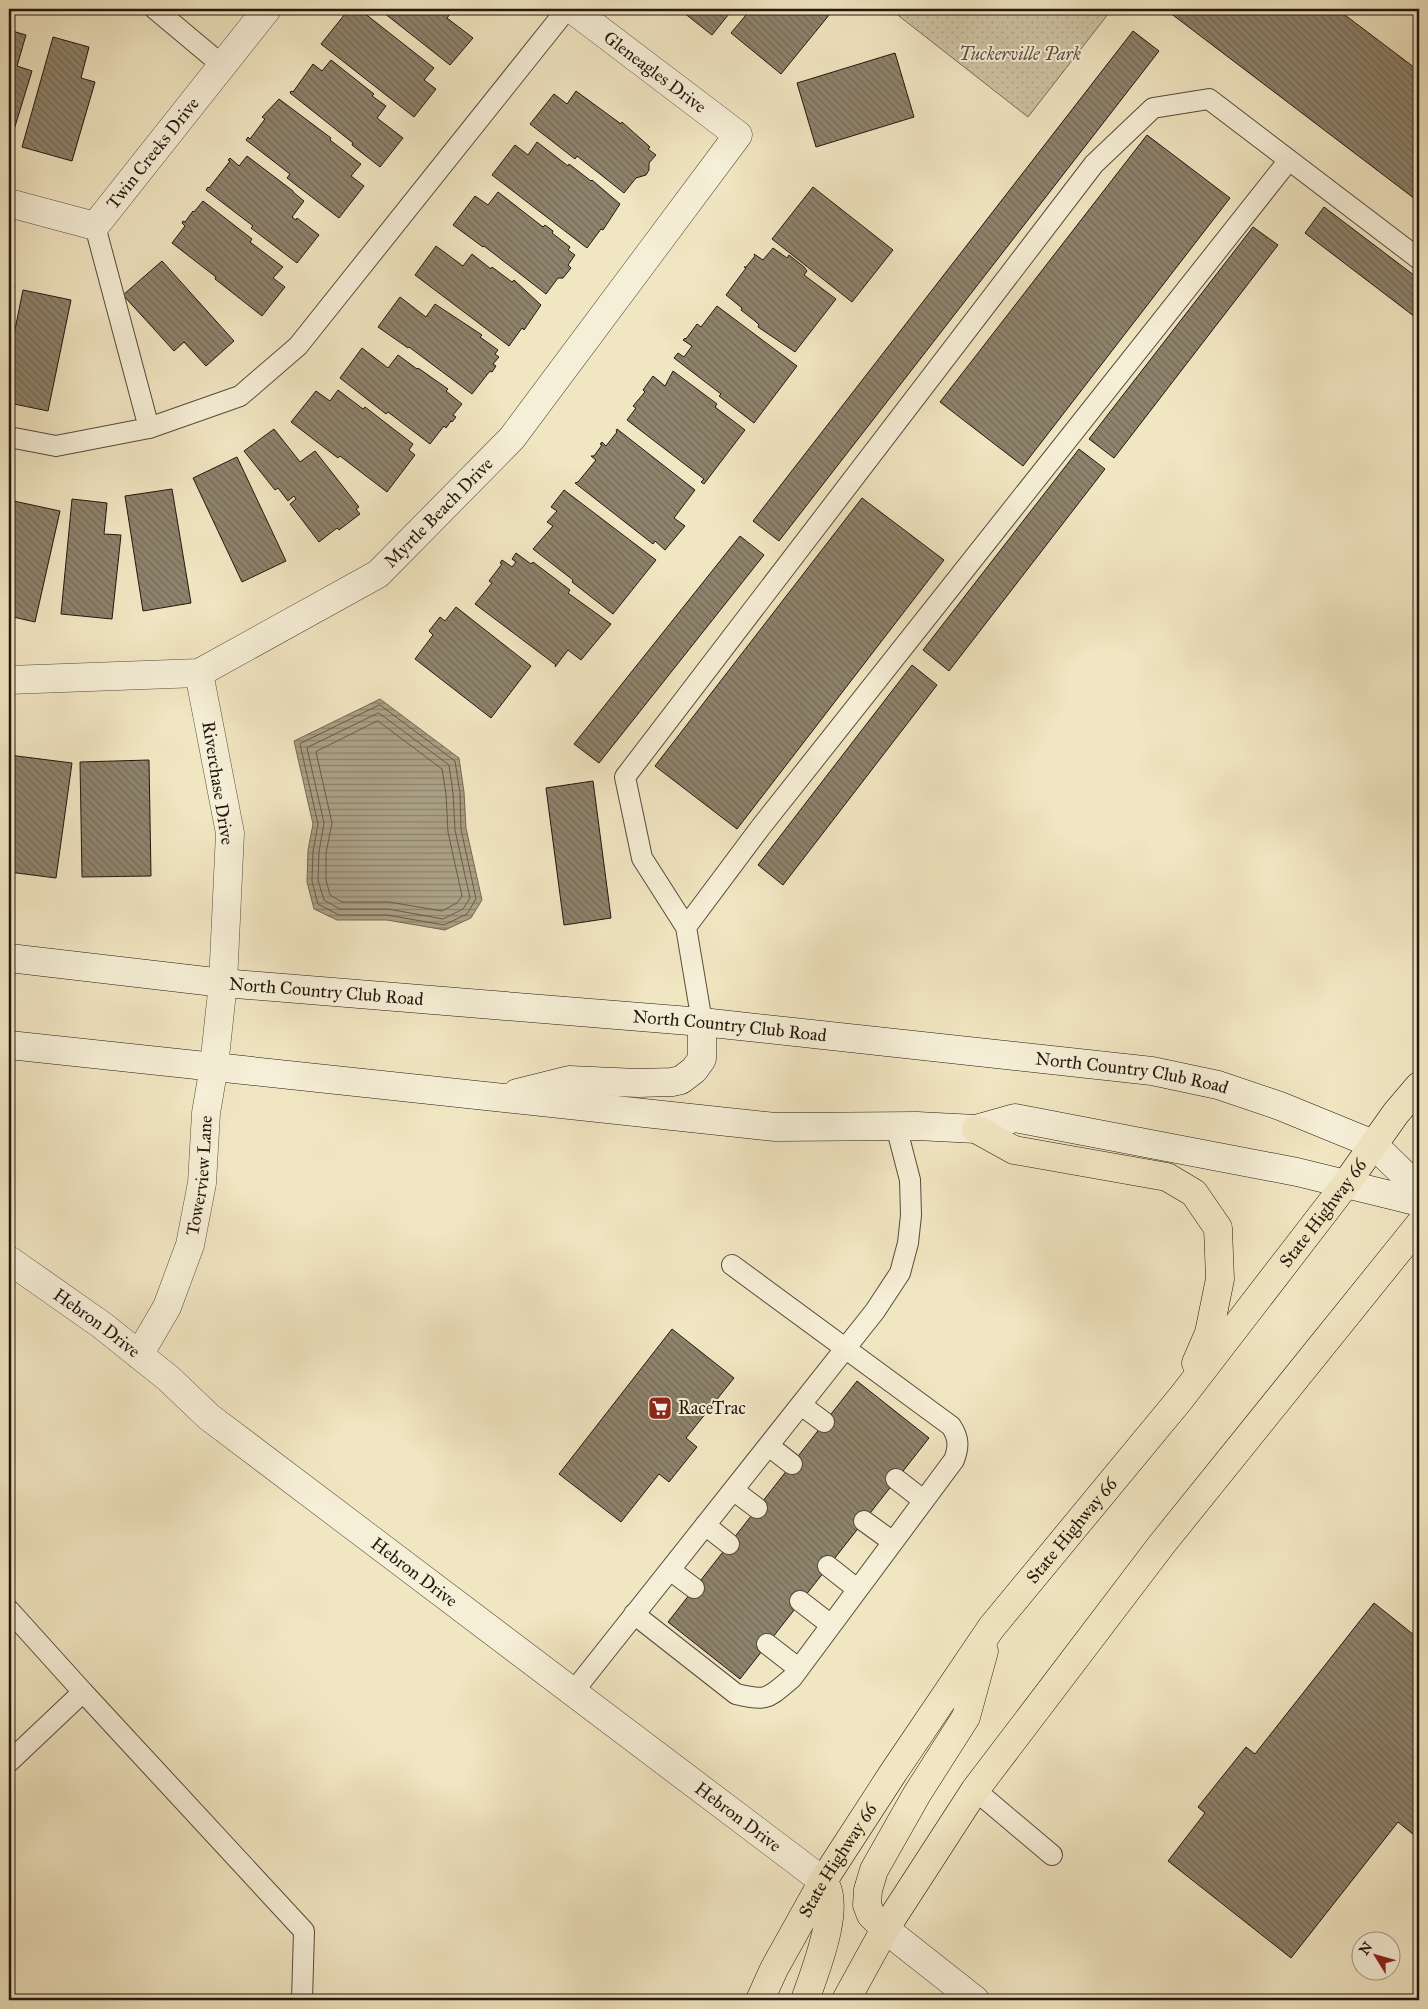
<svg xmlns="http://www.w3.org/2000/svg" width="1428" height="2009" font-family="'IM FELL Great Primer',serif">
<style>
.grass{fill:url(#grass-dots);stroke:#786d5a}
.water{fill:url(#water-rules);stroke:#746956}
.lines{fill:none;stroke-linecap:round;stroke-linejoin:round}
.shore{stroke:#665c4a;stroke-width:1}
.building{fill:url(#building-back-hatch);stroke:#22170f}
.service-casing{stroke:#564b3c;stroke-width:22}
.minor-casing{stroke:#564b3c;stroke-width:29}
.secondary-casing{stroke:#22170f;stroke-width:29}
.primary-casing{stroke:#22170f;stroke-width:29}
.service{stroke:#f6efd7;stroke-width:20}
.minor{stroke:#f6efd7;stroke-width:28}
.secondary{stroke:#f6efd7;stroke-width:28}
.primary{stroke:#f1e6c2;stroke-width:28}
.labels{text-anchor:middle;stroke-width:4;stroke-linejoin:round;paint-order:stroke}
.park-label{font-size:18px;font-style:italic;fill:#5e5343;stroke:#f6efd7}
.street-label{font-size:18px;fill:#22170f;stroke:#f6efd7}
.poi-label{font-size:18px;fill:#22170f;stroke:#f6efd7;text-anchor:start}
</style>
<defs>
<pattern id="grass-dots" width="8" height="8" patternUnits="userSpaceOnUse" patternTransform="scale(1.25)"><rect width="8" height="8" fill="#cec3a4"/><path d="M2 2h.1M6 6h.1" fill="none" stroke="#b1a78c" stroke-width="1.8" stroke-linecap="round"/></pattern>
<pattern id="water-rules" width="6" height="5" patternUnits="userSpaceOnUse" patternTransform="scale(1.25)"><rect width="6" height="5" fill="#aba085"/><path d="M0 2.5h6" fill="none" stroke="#8b816b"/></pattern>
<pattern id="building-back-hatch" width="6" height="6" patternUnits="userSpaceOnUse" patternTransform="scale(1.25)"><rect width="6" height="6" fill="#8e836c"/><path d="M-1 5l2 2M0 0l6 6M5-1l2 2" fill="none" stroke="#746a57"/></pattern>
</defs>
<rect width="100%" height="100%" fill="#f1e6c2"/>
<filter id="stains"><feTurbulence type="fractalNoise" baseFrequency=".004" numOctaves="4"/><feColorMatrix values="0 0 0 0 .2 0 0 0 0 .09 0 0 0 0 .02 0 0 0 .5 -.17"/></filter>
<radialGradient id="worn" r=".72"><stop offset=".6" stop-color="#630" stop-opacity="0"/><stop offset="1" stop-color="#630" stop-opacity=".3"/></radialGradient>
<path class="grass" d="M890 9H1112L1028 117Z"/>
<path class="water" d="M380 699 459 758 464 792 466 828 482 900 471 918 445 930 387 920H337L314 909 307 882 308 850 313 824 294 741Z"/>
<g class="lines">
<path class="shore" d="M380 705 455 761 460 793 461 829 476 899 467 914 444 925 387 915H339L318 904 312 881 313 851 318 824 300 744Z
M379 713 449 765 453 793 455 830 470 898 463 909 443 919 388 909H340L324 900 318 880 319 852 324 823 307 748Z
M378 721 442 769 446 794 448 832 462 896 457 903 442 911 389 902H342L330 895 326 880V853L332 823 316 752Z"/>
</g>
<path class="building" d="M349 9H359L434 68 424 80 436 89 414 117 321 44Z
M379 9H454L447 18 473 38 450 65Z
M679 9H733L712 35Z
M751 9H834L781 74 731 33Z
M1165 9H1337L1419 71V202Z
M9 30 26 35 17 66 32 71 9 146Z
M1133 31 1159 51 779 541 753 521Z
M53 37 89 47 81 78 95 82 72 161 22 147Z
M895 53 914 117 816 147 797 83Z
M331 60 374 94 372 96 386 106 377 118 403 138 380 167 352 145 353 143 290 93 291 91 293 92 313 64 322 71Z
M576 91 621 124 622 122 650 147 648 149 656 155 649 163V170L646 175 636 178 624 193 577 156 575 159 530 124 554 94 567 104Z
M279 99 331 138 330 140 361 164 351 176 364 186 339 218 287 178 290 174 246 140 248 137 250 139 265 119 262 117Z
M1147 135 1230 198 1023 466 940 402Z
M537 142 568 166 569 164 591 181 592 180 620 204 603 230 601 229 587 248 492 175 515 145 528 155Z
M247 156 293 191V192L304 201 292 217 296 220 297 218 319 235 297 263 251 228 253 226 206 190 208 187 209 188 230 161 228 160 230 158 239 166Z
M813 187 893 250 852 302 772 239Z
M498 192 543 227 545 225 553 231 552 233 570 247 568 250 575 255 568 265 571 268 563 278H558L546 294 484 246 483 247 453 225 475 196 488 205Z
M203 201 252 239 250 242 283 267 273 278 285 287 262 316 215 279 216 277 172 243 185 226 182 223 183 221 185 222 193 211 194 212Z
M1324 207 1419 279V320L1305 233Z
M1253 227 1278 245 1114 458 1089 439Z
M436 246 463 266 472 254 491 269 492 267 512 282 514 280 541 305 524 330 522 328 509 346 415 275Z
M773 248 787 258 789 255 804 267 807 271 804 275 836 299 795 352 758 327 759 325 755 321 741 310 742 308 726 295 746 268 744 267H746L755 256 754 254 763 260Z
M162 261 234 341 206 366 184 342 174 351 123 295Z
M9 284 15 286 9 305Z
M23 290 71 300 48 411 9 403V359Z
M400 297 426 317 435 304 482 335 480 337 498 350 495 354 499 357 493 364 496 366 492 372 490 371 472 394 409 347 408 348 378 327Z
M717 306 797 366 754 423 719 396 721 394 674 358 678 353 684 357 692 346 683 340 685 338 686 339 697 324 701 327Z
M362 348 388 368 398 355 417 369 418 368 448 389 446 391 462 404 453 415 456 417 452 422 451 421 446 428 444 426 430 444 388 412 386 414 340 378Z
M673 371 717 404 715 407 745 430 704 484 701 482 704 479 627 420 636 408 633 406 645 392 643 390 653 376 665 386Z
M338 390 363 409 365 407 413 444 409 450 415 455 387 492 340 456 338 458 291 422 316 391 330 401Z
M274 429 300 462 315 451 359 507 356 509 360 514 339 530 337 528 319 542 290 504 296 499 294 496 288 501 278 488 275 490 244 451Z
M617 429 695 490 674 518 685 526 665 550 655 541 653 544 575 483 578 482 596 460 591 456H594L602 445 600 444 602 442 606 446 617 432 616 431Z
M1079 449 1105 469 949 671 923 650Z
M237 457 286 561 242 582 193 478Z
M172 489 191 603 143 611 125 496Z
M564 490 656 560 613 614 572 582 573 580 533 549 553 526 547 522 557 511 551 507Z
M862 498 944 560 737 829 655 766Z
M72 499 107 503 104 534 121 535 112 619 61 614Z
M9 500 60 511 35 622 9 616Z
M740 536 764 555 599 763 574 744Z
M516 553 531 564 533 562 570 590 568 593 611 624 581 660 568 650 555 667 556 665 475 604 492 583 489 581 502 564 500 563 502 560 512 567 516 562 512 559Z
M456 607 531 666 491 718 415 659 433 635 429 631 440 617 445 621Z
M912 665 937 685 783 885 758 865Z
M9 755 72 763 56 878 9 872Z
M149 760 151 876 82 877 80 762Z
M593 781 611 918 564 925 546 788Z
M672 1329 734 1378 686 1438 697 1447 669 1482 659 1474 621 1522 559 1474Z
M857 1381 929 1438 740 1679 668 1622Z
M1374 1603 1419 1639V1839L1398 1822 1291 1958 1168 1861 1205 1813 1198 1807 1246 1747 1255 1754Z"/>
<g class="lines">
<g class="service-casing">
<path id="service" d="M155 9 222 65
M95 226 149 428
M9 437 56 446 149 428 240 396 298 346 567 9
M686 927 760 828 1289 160
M702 1022 686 927 642 858 625 777 1094 164 1153 108 1209 99 1419 259
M801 1405 824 1422
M769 1446 792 1464
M896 1479 923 1500
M733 1490 757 1508
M864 1521 893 1542
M705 1525 729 1544
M828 1566 857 1589
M670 1570 694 1588
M800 1601 831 1625
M9 1610 83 1692
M634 1614 736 1694C768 1702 768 1698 792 1678L954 1460C959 1447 959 1438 951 1426L732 1265
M767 1644 798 1668
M573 1692 875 1311 900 1273 908 1243 911 1215 910 1180 896 1126
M9 1762 83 1692 304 1931 302 2000
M975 1790 1052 1855"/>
</g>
<g class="minor-casing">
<g id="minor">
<path id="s1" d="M9 203 95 226 267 9"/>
<path id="s2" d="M9 680 199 673 378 574 512 438 738 135 572 9"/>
<path id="s3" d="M9 1260 103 1326 168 1378 209 1417 823 1881"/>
<path id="s4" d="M139 1355 167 1307 190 1245 202 1183 206 1113 214 1066 223 983 230 833 199 673"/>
<path d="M885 1929 975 2000"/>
</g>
</g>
<g class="secondary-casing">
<g id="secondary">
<path id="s5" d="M9 958 223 983 702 1022 1152 1071 1218 1085 1280 1106 1373 1144 1419 1189"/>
<path d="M9 1045 775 1127 917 1126 976 1129 1015 1118 1297 1172 1419 1202"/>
<path d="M517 1093 569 1080 638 1083 672 1082 681 1080 694 1070 702 1059V1022"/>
</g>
</g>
<g class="primary-casing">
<g id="primary">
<path d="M976 1129 1014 1150 1167 1177 1194 1193 1218 1228 1220 1279 1209 1333 1196 1363"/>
<path d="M885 1929 871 1915 867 1905 868 1890 874 1870 917 1794 966 1717 984 1651"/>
<path id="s6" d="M760 2000 774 1969 823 1881 893 1773 991 1628 1181 1398 1345 1185 1396 1113 1419 1086"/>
<path d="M805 2000C814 1974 843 1904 823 1881"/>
<path d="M846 2000 885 1929 975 1790 1162 1544 1419 1225"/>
</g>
</g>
<use href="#service" class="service"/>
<use href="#minor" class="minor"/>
<use href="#secondary" class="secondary"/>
<use href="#primary" class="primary"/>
</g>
<defs>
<g id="supermarket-square" transform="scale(1.25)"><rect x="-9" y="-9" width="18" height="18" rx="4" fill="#8f2418" stroke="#f6efd7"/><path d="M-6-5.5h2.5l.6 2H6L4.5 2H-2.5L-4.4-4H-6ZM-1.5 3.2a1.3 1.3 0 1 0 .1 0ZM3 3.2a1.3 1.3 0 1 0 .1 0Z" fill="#fff"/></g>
</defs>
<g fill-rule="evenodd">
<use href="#supermarket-square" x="660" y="1408"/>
</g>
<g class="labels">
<g class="park-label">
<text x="1020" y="60">Tuckerville Park</text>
</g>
<g class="street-label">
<text transform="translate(655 72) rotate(37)" y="6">Gleneagles Drive</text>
<text dy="6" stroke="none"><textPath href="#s1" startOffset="182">Twin Creeks Drive</textPath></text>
<text dy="6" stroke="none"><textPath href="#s2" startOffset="481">Myrtle Beach Drive</textPath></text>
<text transform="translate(218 783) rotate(81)" y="6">Riverchase Drive</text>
<text dy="6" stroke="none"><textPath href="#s5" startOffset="319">North Country Club Road</textPath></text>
<text dy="6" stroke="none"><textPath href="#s5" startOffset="724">North Country Club Road</textPath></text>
<text dy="6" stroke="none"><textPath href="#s5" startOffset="1129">North Country Club Road</textPath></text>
<text dy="6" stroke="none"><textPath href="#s4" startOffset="192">Towerview Lane</textPath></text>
<text dy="6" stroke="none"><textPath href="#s6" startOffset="970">State Highway 66</textPath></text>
<text dy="6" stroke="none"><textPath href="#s3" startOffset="108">Hebron Drive</textPath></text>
<text dy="6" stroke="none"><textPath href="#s6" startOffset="565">State Highway 66</textPath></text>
<text dy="6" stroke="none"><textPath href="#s3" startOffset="512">Hebron Drive</textPath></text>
<text dy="6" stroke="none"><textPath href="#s3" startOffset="918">Hebron Drive</textPath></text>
<text dy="6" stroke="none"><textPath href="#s6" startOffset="160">State Highway 66</textPath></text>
</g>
<g class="poi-label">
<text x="678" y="1414">RaceTrac</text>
</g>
</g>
<rect width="1428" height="2009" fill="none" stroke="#f1e6c2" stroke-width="30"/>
<rect x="10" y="10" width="1408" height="1989" fill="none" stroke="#22170f" stroke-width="2.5"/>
<rect x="15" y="15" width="1398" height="1979" fill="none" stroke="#22170f"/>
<g transform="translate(1376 1956) rotate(307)"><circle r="24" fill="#f6efd7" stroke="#a19987"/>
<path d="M0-4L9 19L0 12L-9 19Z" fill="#8f2418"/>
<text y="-8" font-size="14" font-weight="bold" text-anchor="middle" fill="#22170f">N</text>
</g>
<rect width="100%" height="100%" filter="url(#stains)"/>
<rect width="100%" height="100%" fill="url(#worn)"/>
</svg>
